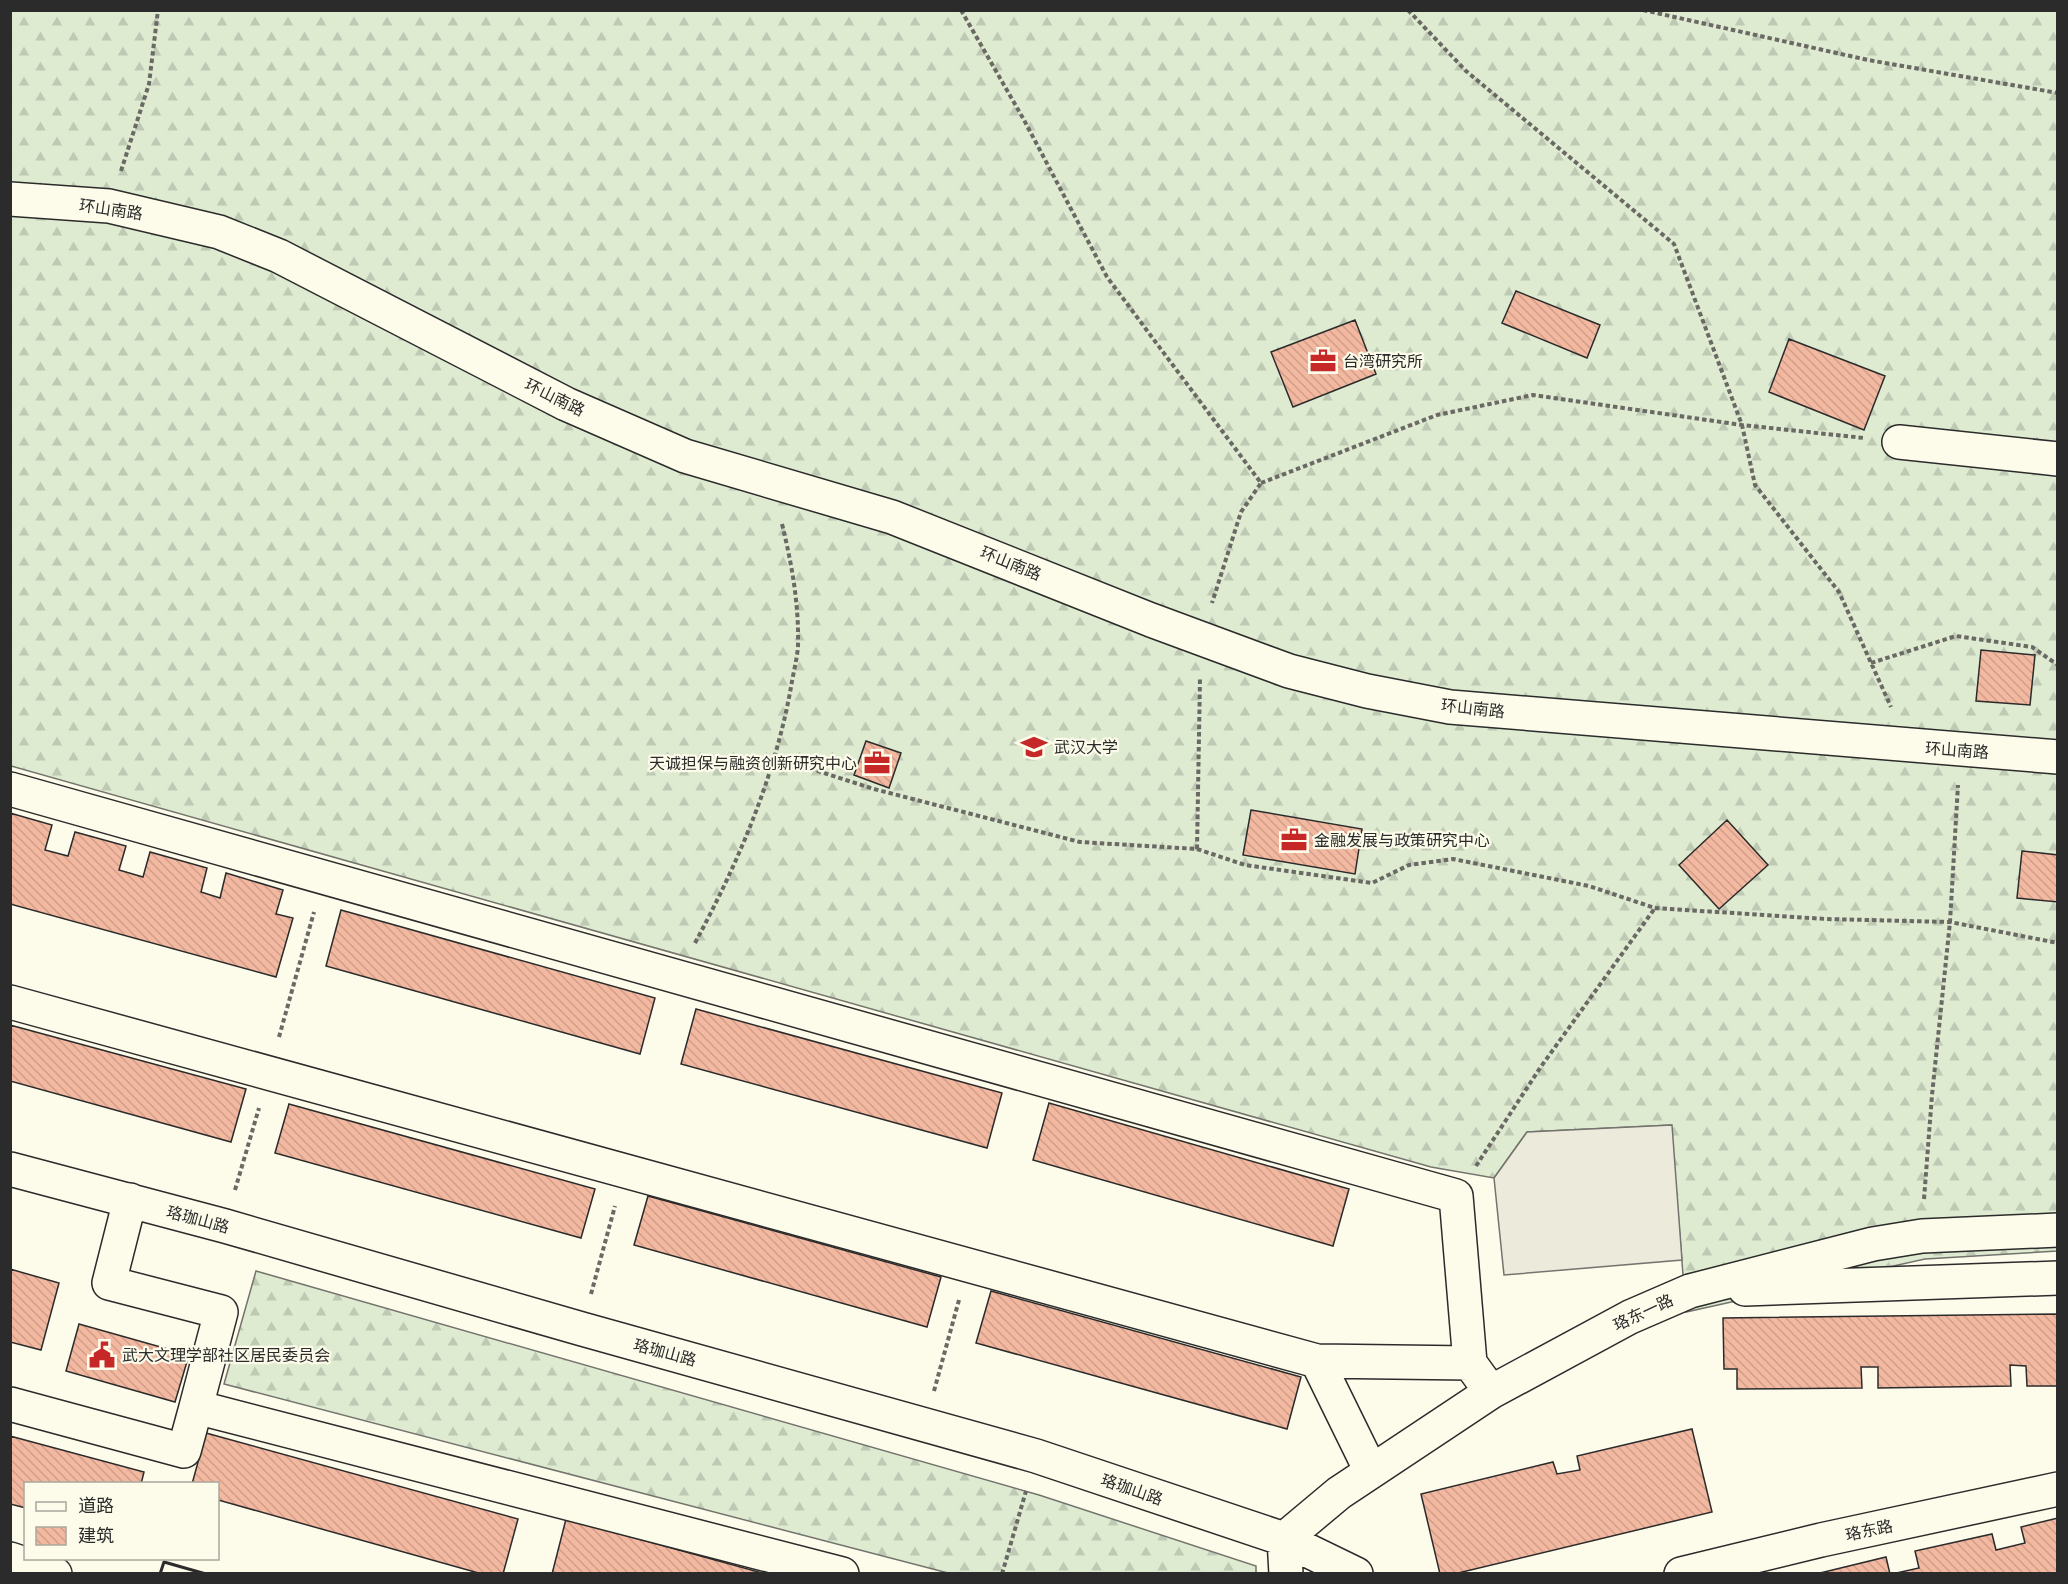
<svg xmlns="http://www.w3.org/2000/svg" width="2068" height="1584" font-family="Overpass,'Noto Sans SC',sans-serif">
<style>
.forest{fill:url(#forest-firs);stroke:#74746e;stroke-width:1.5}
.parking{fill:#eceadb;stroke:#74746e;stroke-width:1.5}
.building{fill:url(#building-back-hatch);stroke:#2b2b2b;stroke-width:1.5}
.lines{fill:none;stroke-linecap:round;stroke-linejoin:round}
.minor-casing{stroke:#2b2b2b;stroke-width:36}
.path{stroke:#6a6964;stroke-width:4;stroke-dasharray:4.5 3;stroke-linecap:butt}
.minor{stroke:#fdfbea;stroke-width:33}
.wall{stroke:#2b2b2b;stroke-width:3}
.labels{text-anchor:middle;stroke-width:4.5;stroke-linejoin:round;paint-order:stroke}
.street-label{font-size:16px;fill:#2b2b2b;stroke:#fdfbea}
.poi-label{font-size:16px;fill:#2b2b2b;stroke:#fdfbea;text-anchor:start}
</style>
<defs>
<pattern id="forest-firs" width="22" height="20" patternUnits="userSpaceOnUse" patternTransform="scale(1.5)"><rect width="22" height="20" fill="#deebd1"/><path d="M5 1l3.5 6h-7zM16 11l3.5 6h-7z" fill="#bfcab4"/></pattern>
<pattern id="building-back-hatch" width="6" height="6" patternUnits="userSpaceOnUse" patternTransform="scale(1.5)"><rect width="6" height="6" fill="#f2b8a0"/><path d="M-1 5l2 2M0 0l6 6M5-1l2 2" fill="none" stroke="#d09e8a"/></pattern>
</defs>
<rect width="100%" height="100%" fill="#fdfbea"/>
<path class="forest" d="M10 11H2057V1251L1925 1259 1686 1312 1671 1125 1527 1132 1494 1178 1431 1167 11 766Z
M256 1271 1039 1495 1256 1566V1573H948L224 1384Z"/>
<path class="parking" d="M1672 1125 1682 1260 1504 1275 1494 1178 1527 1132Z"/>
<path class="building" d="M1516 291 1600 325 1587 358 1502 323Z
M1355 320 1376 374 1293 407 1271 352Z
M1789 339 1885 376 1864 430 1769 392Z
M1981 650 2035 655 2030 705 1976 701Z
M866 741 901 753 889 788 854 775Z
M1251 810 1362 829 1355 874 1243 855Z
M10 813 52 825 45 850 68 856 75 832 126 846 119 870 143 877 150 852 207 868 201 892 220 898 226 873 283 890 276 914 293 918 276 977 10 904Z
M1727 820 1768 865 1719 909 1679 865Z
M2022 851 2058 855V902L2017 898Z
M341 910 655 998 640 1054 326 966Z
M696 1009 1002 1093 987 1148 681 1064Z
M10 1025 246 1089 231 1142 10 1081Z
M1049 1103 1349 1189 1333 1246 1033 1160Z
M289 1104 595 1189 581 1238 275 1153Z
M648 1196 941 1277 927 1327 634 1245Z
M10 1269 59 1283 41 1350 10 1342Z
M991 1291 1301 1377 1287 1429 976 1343Z
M2058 1314V1386H2027L2026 1366 2010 1365 2011 1386 1878 1388V1367H1861L1862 1388 1737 1389V1369H1724L1723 1318Z
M79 1324 189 1355 175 1402 66 1371Z
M1692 1429 1712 1512 1454 1574H1440L1421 1494 1553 1462 1557 1474 1580 1470 1577 1456Z
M206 1433 518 1519 503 1574H482L218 1500V1484H192Z
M10 1436 144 1472 141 1484H26V1508L10 1504Z
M2058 1518V1574H1892L1919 1568 1915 1551 1992 1534 1996 1550 2025 1543 2021 1527Z
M566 1519 766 1574H552Z
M1886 1557 1890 1574H1816Z"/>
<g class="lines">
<g class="minor-casing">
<path id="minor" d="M10 199 109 206 219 232 279 256 566 404 685 456 892 517 1151 620 1289 671 1367 691 1450 707 2058 757
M1899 442 2058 459
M10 789 1456 1196 1470 1363
M10 1002 1317 1361 1470 1363 1491 1392
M10 1169 225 1226 582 1329 1036 1456 1284 1539 1356 1574
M130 1200 109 1283 221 1312 196 1407
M1745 1289 2058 1278
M1317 1361 1371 1471
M10 1404 184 1451 196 1407 842 1574
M1284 1539 1339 1493 1491 1392 1630 1317 1690 1291 1873 1244 1922 1236 2058 1230
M1284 1539 1286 1574
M10 1559 55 1574
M1681 1574 1821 1540 2058 1489"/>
</g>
<path class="path" d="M961 10 1024 120 1107 277 1261 483 1241 512 1212 603
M1408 10 1466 71 1674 244 1742 425 1755 485 1839 592 1891 707
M1643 10 1868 60 2058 93
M121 171 149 84 158 10
M1261 483 1437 415 1533 395 1742 425 1864 438
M1871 663 1956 636 2032 647 2058 665
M774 757 874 789 1080 842 1197 849 1245 865 1372 883 1409 865 1453 859 1589 886 1655 908 1826 919 1950 922 2058 943
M1197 849 1200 678
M695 943C738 863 775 777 791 687 793 674 797 660 798 646 799 604 792 565 782 524
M279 1037 314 912
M1476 1166 1540 1068 1655 908
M235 1190 259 1108
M1924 1199 1932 1095 1950 922 1958 785
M591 1294 615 1206
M934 1391 959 1300
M1002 1574 1026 1491"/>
<use href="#minor" class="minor"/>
<path class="wall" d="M160 1574 164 1562 206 1574"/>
</g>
<defs>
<g id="office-bare" transform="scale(2.07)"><path d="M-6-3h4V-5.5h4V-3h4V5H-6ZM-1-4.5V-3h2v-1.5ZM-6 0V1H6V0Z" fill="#c62828" stroke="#fdfbea" stroke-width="2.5" paint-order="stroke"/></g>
<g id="university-bare" transform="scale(2.07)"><path d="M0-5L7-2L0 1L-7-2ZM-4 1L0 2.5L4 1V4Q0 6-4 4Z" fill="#c62828" stroke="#fdfbea" stroke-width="2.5" paint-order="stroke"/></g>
<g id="civic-bare" transform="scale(2.07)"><path d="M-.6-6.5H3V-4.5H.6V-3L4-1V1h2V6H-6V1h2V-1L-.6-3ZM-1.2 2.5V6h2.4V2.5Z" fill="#c62828" stroke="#fdfbea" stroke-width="2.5" paint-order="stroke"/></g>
</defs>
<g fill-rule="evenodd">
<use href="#office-bare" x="1323" y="361"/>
<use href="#university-bare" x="1034" y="747"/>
<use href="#office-bare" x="877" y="763"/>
<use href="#office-bare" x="1294" y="840"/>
<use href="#civic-bare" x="102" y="1355"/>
</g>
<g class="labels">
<g class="street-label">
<text transform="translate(111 209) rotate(8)" y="6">环山南路</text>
<text transform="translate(555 397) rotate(26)" y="6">环山南路</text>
<text transform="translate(1011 563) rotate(22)" y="6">环山南路</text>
<text transform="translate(1473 708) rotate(6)" y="6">环山南路</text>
<text transform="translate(1957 750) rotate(4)" y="6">环山南路</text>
<text transform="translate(198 1219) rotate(15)" y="6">珞珈山路</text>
<text transform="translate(1643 1312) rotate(-25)" y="6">珞东一路</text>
<text transform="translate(665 1352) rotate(15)" y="6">珞珈山路</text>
<text transform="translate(1132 1489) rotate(19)" y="6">珞珈山路</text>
<text transform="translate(1869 1530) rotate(-12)" y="6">珞东路</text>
</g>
<g class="poi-label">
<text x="1343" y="367">台湾研究所</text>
<text x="1054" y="753">武汉大学</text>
<text x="857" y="769" text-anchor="end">天诚担保与融资创新研究中心</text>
<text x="1314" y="846">金融发展与政策研究中心</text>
<text x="122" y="1361">武大文理学部社区居民委员会</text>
</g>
</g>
<rect width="2068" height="1584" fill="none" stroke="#2b2b2b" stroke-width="24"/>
<rect x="24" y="1482" width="195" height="78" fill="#fdfbea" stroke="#a9a89e" stroke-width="1.5"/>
<rect x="36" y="1502" width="30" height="9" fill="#fdfbea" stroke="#a9a89e" stroke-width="1.5"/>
<text x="78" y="1512" font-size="18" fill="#2b2b2b">道路</text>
<rect x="36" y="1527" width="30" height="18" fill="url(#building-back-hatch)" stroke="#a9a89e" stroke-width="1.5"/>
<text x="78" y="1542" font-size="18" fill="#2b2b2b">建筑</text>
</svg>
